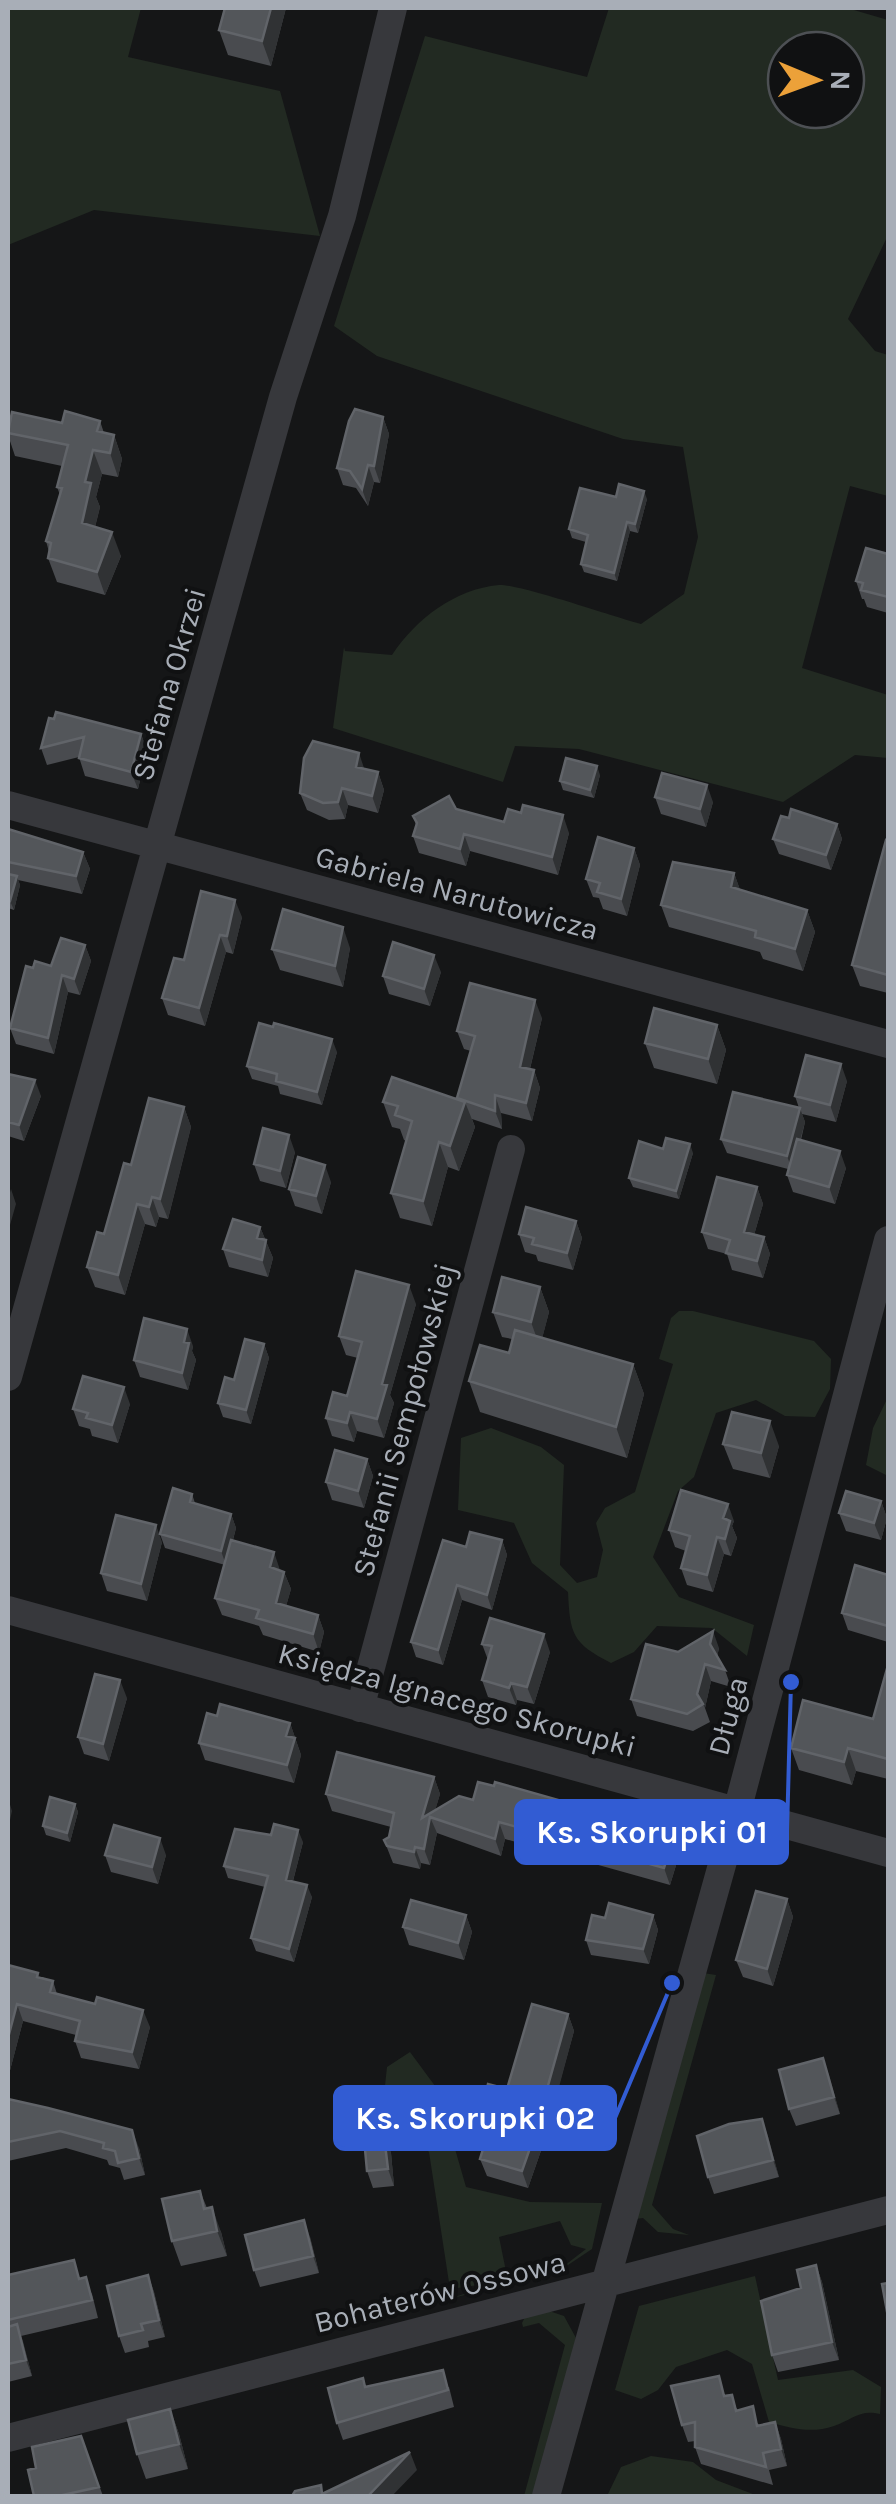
<svg xmlns="http://www.w3.org/2000/svg" width="896" height="2504" font-family="Karla,sans-serif">
<style>
.green{fill:#222a22;fill-rule:evenodd}
.lines{fill:none;stroke-linecap:round;stroke-linejoin:round}
.street{stroke:#37383c;stroke-width:28}
.wall{fill:#494b4f}
.shaded-wall{fill:#303234}
.building{fill:#53565a;stroke:#616469;stroke-width:2.5}
.labels{text-anchor:middle;stroke-width:8;stroke-linejoin:round;paint-order:stroke}
.street-label{font-size:30px;fill:#a8aeb7;stroke:#101112}
.leader{fill:none;stroke:#325cd3;stroke-width:4}
.callout-dot{fill:#325cd3;stroke:#101112;stroke-width:4}
.callout{fill:#325cd3;stroke:#325cd3;stroke-width:4}
.callout-label{font-size:32px;text-anchor:middle;font-weight:bold;fill:#fff}
</style>
<rect width="100%" height="100%" fill="#151617"/>
<path class="green" d="M8 8H141L128 57 280 91 320 236 94 210 8 245Z
M609 8H847L888 20V235L848 319 875 351 888 355V496L850 486 802 668 888 695V758L855 755 783 802 579 749 515 746 503 782 333 728 344 647 345 651 392 655C416 619 455 589 499 585 520 584 614 617 641 624L684 594 698 537 683 447 623 439 377 356 334 326 425 36 587 77ZM786 50H846V110H786Z
M679 1311H693L814 1341 831 1359 830 1389 815 1417 785 1416 756 1400 716 1413 694 1477 678 1491 653 1557 679 1597 754 1625 747 1656 712 1628 657 1626 634 1652 611 1663C572 1643 570 1634 568 1592L532 1563 514 1523 458 1510 461 1438 491 1428 541 1447 564 1465 560 1565 577 1583 597 1577 603 1550 596 1523 605 1508 635 1492 673 1364 659 1359 671 1318Z
M888 1397V1476L866 1465 873 1428Z
M703 1973 716 1975 652 2205 673 2229 689 2235 658 2232 643 2218 635 2219Z
M410 2052 438 2090 466 2187 530 2202 602 2203 592 2249 559 2271 441 2301 507 2281 450 2289 429 2152 383 2104 387 2067ZM560 2221 571 2245 586 2249 564 2266 508 2281 499 2237Z
M755 2276 778 2380 853 2370 881 2387 880 2414C859 2409 852 2420 834 2426 811 2434 791 2428 769 2422L752 2364 727 2350 676 2367 658 2390 641 2399 615 2390 639 2306Z
M549 2311 564 2316 576 2338 536 2496H524L565 2345 539 2323 523 2327 522 2323 526 2315Z
M651 2456 693 2462 716 2480 758 2496H607L621 2467Z"/>
<g class="lines">
<path class="street" d="M8 805 888 1044
M8 1377 283 397 342 216 393 8
M8 1610 888 1853
M360 1708 511 1149
M8 2438 888 2210
M546 2496 737 1811 888 1240"/>
</g>
<path class="wall" d="M221 8H286L271 66 228 55 219 30 224 8Z
M383 417 389 434 380 483 374 482 368 506 356 488 343 485 337 468Z
M100 421 104 433 114 435 122 459 118 477 102 474 96 497 100 507 95 527 121 556 105 595 57 582 48 558 49 552 46 541 60 495 57 487 62 466 15 456 8 435V429Z
M616 497 647 499 638 533 630 531 617 581 584 572 581 564 586 542 572 538 569 529Z
M888 554V613L867 607 864 599H862L856 581Z
M49 718 141 734 147 751 138 789 85 776 79 757 47 765 41 748Z
M365 769 378 772 384 790 378 813 348 805 345 819 329 820 307 810 300 793Z
M600 775 594 798 563 790 560 781Z
M655 797 713 802 706 827 661 814Z
M456 809 504 822 569 833 558 875 470 851 466 866 419 853 413 836 416 825 413 816Z
M837 824 842 839 831 870 779 854 773 839Z
M8 829 83 852 90 869 82 894 18 880 20 885 14 910 8 908Z
M888 841V993L860 986 852 965Z
M634 848 640 865 627 916 603 909 599 898 593 897 586 879Z
M734 873 740 890 807 910 815 932 803 971 763 959 760 952 669 927 661 905Z
M242 917 233 954 226 952 205 1026 168 1015 162 998 184 960Z
M85 945 91 961 80 995 68 992 54 1054 16 1044 10 1028 33 968 51 966Z
M350 948 343 987 280 970 272 949Z
M441 972 430 1006 389 994 383 976Z
M542 1018 530 1069 534 1070 540 1088 532 1121 501 1113 502 1129 472 1119 475 1127 459 1171 448 1167 432 1226 400 1218 391 1193 406 1141 404 1140 400 1129 392 1127 383 1102 458 1099 471 1051 464 1049 457 1031Z
M717 1025 726 1050 717 1084 654 1068 645 1043Z
M337 1052 322 1105 280 1094 278 1086 252 1079 247 1066Z
M8 1074 41 1096 24 1141 8 1136Z
M847 1081 836 1122 802 1114 805 1122 801 1140 846 1168 835 1204 793 1192 787 1175 788 1169 727 1153 721 1139 799 1108 795 1096Z
M184 1107 191 1127 168 1219 159 1217 156 1227 145 1224 125 1295 95 1287 87 1267 104 1234 131 1165Z
M663 1149 693 1153 679 1199 633 1187 629 1178Z
M295 1152 286 1188 260 1181 254 1164Z
M331 1182 322 1214 295 1206 289 1189Z
M757 1187 763 1204 754 1235 764 1237 770 1254 763 1278 732 1270 727 1254 708 1249 702 1232Z
M576 1221 582 1238 573 1270 538 1261 536 1255 525 1252 519 1234Z
M260 1227 273 1258 268 1277 229 1267 223 1249Z
M540 1287 549 1312 542 1338 633 1364 644 1394 627 1458 480 1412 469 1381 509 1353 512 1339 502 1337 493 1312Z
M416 1304 390 1395 394 1403 384 1438 357 1431 354 1442 332 1436 326 1418 347 1396 358 1358 346 1355 339 1336Z
M264 1344 269 1358 251 1424 223 1417 218 1403 234 1380Z
M193 1346 192 1351 196 1360 188 1390 140 1377 134 1360Z
M130 1404 118 1443 92 1436 90 1429 79 1426 73 1409Z
M723 1444 779 1446 770 1478 733 1469Z
M367 1459 373 1476 364 1508 332 1500 326 1482Z
M192 1494 195 1503 231 1514 236 1528 233 1540 284 1572 291 1589 286 1606 318 1615 324 1632 319 1652 263 1635 259 1626 222 1615 215 1598 225 1565 165 1548 160 1534Z
M881 1501 887 1518 881 1540 846 1531 839 1513Z
M734 1521 732 1526 737 1538 731 1556 724 1554 713 1592 687 1585 681 1568 686 1551 675 1547 669 1530Z
M502 1540 507 1555 492 1610 462 1600 443 1665 416 1657 411 1642 466 1547Z
M162 1542 147 1601 107 1591 101 1573Z
M888 1575V1642L848 1630 842 1613Z
M482 1644 550 1652 534 1704 517 1700 516 1705 488 1697 482 1680 488 1660Z
M719 1648 717 1657 725 1670 731 1687 711 1681 705 1708 710 1722 693 1731 637 1716 631 1699 678 1652Z
M888 1665V1779L856 1771 852 1785 799 1770 791 1748 873 1719Z
M127 1698 109 1761 84 1754 78 1737Z
M217 1716 290 1723 301 1755 294 1783 205 1760 199 1743Z
M434 1777 440 1794 435 1810 681 1849 670 1885 505 1839 501 1856 437 1833 430 1865 421 1863 420 1869 393 1863 384 1840 389 1837 391 1827 332 1811 326 1794Z
M75 1804 78 1812 70 1842 46 1835 43 1826Z
M303 1842 293 1881 312 1897 294 1962 256 1951 251 1938 265 1887 228 1878 224 1866Z
M105 1855H166L158 1884 111 1872Z
M787 1899 793 1917 773 1986 743 1977 736 1960Z
M466 1915 472 1932 464 1960 409 1945 403 1927Z
M653 1915 658 1930 649 1964 591 1955 586 1940 605 1918Z
M8 1965 53 1981 57 1994 150 2027 139 2069 81 2058 75 2041 76 2035 23 2021 8 2078Z
M568 2014 574 2031 554 2103 569 2122 561 2150 543 2145 528 2188 487 2176 480 2159 489 2130 481 2112 507 2089Z
M823 2058 840 2114 796 2126 789 2109Z
M8 2099 139 2148 145 2175 124 2180 120 2168 109 2165 107 2160 66 2148 8 2161Z
M762 2119 779 2177 714 2194 708 2177Z
M384 2136 391 2153 394 2186 373 2188 367 2171Z
M200 2191 207 2208 221 2232 227 2256 181 2266 172 2241Z
M310 2237 319 2273 260 2287 254 2270Z
M816 2265 822 2282 839 2360 778 2372 772 2355 801 2288Z
M148 2275 154 2292 165 2337 148 2341 149 2347 125 2353 119 2336Z
M81 2278 92 2294 98 2318 21 2336 32 2376 8 2382V2327L10 2326 8 2318Z
M363 2378 366 2387H449L454 2407 343 2440 337 2423Z
M726 2396 738 2410 760 2425 775 2422 781 2439 787 2466 769 2470 773 2485 701 2464 695 2447V2441L688 2442 682 2425Z
M170 2409 179 2434 188 2469 146 2479 137 2454Z
M81 2436 103 2496H34Z"/>
<path class="shaded-wall" d="M271 8H286L271 66 262 41Z
M383 417 389 434 380 483 374 466Z
M114 435 122 459 118 477 110 453Z
M93 450 102 474 96 497 100 507 90 547 82 523 85 482Z
M368 465 374 482 368 506 362 489Z
M644 491 647 499 638 533 635 524Z
M627 522 630 531 617 581 614 573Z
M112 532 121 556 105 595 97 572Z
M141 734 147 751 138 789 131 772Z
M359 753 365 771 356 767Z
M597 766 600 775 594 798 590 790Z
M378 772 384 790 378 813 372 796Z
M707 785 713 802 706 827 700 809Z
M342 788 348 805 345 819 338 802Z
M563 815 569 833 558 875 552 857Z
M837 824 842 839 831 870 826 855Z
M464 834 470 851 466 866 460 849Z
M634 848 640 865 627 916 621 899Z
M83 852 90 869 82 894 76 876Z
M734 873 742 895 731 887Z
M17 876 20 885 14 910 10 901Z
M235 900 242 917 233 954 227 936Z
M807 910 815 932 803 971 795 949Z
M343 927 350 948 343 987 335 966Z
M220 935 226 952 205 1026 199 1008Z
M85 945 91 961 80 995 74 979Z
M434 955 441 972 430 1006 424 989Z
M62 975 68 992 54 1054 48 1038Z
M535 1000 542 1018 526 1085 520 1067Z
M717 1025 726 1050 717 1084 708 1059Z
M332 1039 337 1052 322 1105 317 1092Z
M841 1064 847 1081 836 1122 830 1105Z
M534 1070 540 1088 532 1121 526 1103Z
M35 1080 41 1096 24 1141 19 1125Z
M495 1095 501 1113 502 1129 495 1111Z
M465 1102 475 1127 459 1171 450 1146Z
M184 1107 191 1127 168 1219 160 1199Z
M800 1108 805 1122 792 1170 787 1156Z
M289 1135 295 1152 286 1188 280 1171Z
M439 1142 448 1167 432 1226 423 1201Z
M690 1144 693 1153 679 1199 676 1191Z
M840 1151 846 1168 835 1204 829 1187Z
M325 1165 331 1182 322 1214 316 1196Z
M757 1187 763 1204 750 1249 744 1232Z
M11 1189 16 1204 8 1232V1200Z
M152 1197 159 1217 156 1227 149 1207Z
M137 1204 145 1224 125 1295 118 1275Z
M576 1221 582 1238 573 1270 567 1253Z
M260 1227 273 1258 268 1277 262 1260 257 1238Z
M764 1237 770 1254 763 1278 757 1261Z
M409 1285 416 1304 390 1395 394 1403 384 1438 377 1419 382 1384Z
M540 1287 549 1312 540 1347 531 1322Z
M187 1329 193 1346 192 1351 196 1360 188 1390 182 1373 184 1342Z
M264 1344 269 1358 251 1424 246 1410Z
M633 1364 644 1394 627 1458 616 1427Z
M124 1387 130 1404 118 1443 112 1425Z
M350 1412 357 1431 354 1442 347 1423Z
M770 1421 779 1446 770 1478 761 1453Z
M367 1459 373 1476 364 1508 358 1491Z
M881 1501 887 1518 881 1540 874 1523Z
M728 1504 734 1521 732 1526 737 1538 731 1556 725 1539 723 1518Z
M231 1514 236 1528 226 1565 221 1551Z
M156 1525 162 1542 147 1601 141 1584Z
M717 1537 724 1554 713 1592 707 1575Z
M502 1540 507 1555 492 1610 487 1595Z
M274 1552 280 1570 270 1567Z
M284 1572 291 1589 282 1620 276 1603Z
M457 1585 462 1600 443 1665 438 1650Z
M318 1615 324 1632 319 1652 313 1634Z
M713 1631 719 1648 716 1661 710 1644Z
M544 1634 550 1652 534 1704 527 1687Z
M705 1664 711 1681 705 1708 697 1694Z
M120 1680 127 1698 109 1761 103 1744Z
M511 1683 517 1700 516 1705 509 1688Z
M290 1723 301 1755 294 1783 287 1765 286 1736Z
M848 1748 856 1771 852 1785 844 1762Z
M434 1777 440 1794 433 1818 430 1817 437 1833 430 1865 424 1849 422 1818Z
M8 1798 12 1811 8 1829Z
M75 1804 78 1812 70 1842 67 1833Z
M499 1822 505 1839 501 1856 495 1839Z
M298 1830 303 1842 290 1892 286 1880Z
M675 1833 681 1849 670 1885 664 1868Z
M160 1838 166 1855 158 1884 152 1867Z
M415 1847 421 1863 420 1869 414 1852Z
M307 1885 312 1897 294 1962 289 1949Z
M787 1899 793 1917 773 1986 767 1969Z
M466 1915 472 1932 464 1960 458 1943Z
M653 1915 658 1930 649 1964 643 1949Z
M17 2004 23 2021 8 2078V2038Z
M143 2010 150 2027 139 2069 132 2052Z
M568 2014 574 2031 551 2117 544 2100Z
M823 2058 829 2075 840 2114 834 2097Z
M562 2105 569 2122 561 2150 555 2133Z
M762 2119 768 2136 779 2177 773 2160Z
M537 2128 543 2145 528 2188 522 2171Z
M132 2130 139 2148 145 2175 139 2158Z
M384 2136 391 2153 394 2186 388 2169Z
M212 2207 221 2232 227 2256 217 2231Z
M304 2220 310 2237 319 2273 313 2256Z
M816 2265 822 2282 839 2360 832 2342Z
M148 2275 154 2292 165 2337 159 2320Z
M17 2324 23 2341 32 2376 26 2360Z
M170 2409 179 2434 188 2469 179 2444Z
M775 2422 781 2439 787 2466 781 2449Z
M410 2452 417 2470 392 2496H368Z"/>
<path class="building" d="M225 8H271L262 41 219 30Z
M355 409 383 417 374 466 368 465 362 489 350 471 337 468 349 421Z
M65 411 100 421 97 431 114 435 110 453 93 450 85 482 91 483 82 523 112 532 97 572 48 558 51 543 46 541 62 488 57 487 68 445 8 433 12 412 62 423Z
M619 484 644 491 635 524 627 522 614 573 581 564 588 535 569 529 580 488 616 497Z
M866 548 888 554V597L861 590 863 583 856 581Z
M56 712 141 734 131 772 79 758 84 737 41 748 49 718 54 719Z
M313 741 359 753 356 767 378 772 372 796 342 788 338 802 323 803 300 793 304 758Z
M566 758 597 766 590 790 560 781Z
M662 773 707 785 700 809 655 797Z
M449 796 456 809 504 822 508 809 521 813 523 805 563 815 552 857 464 834 460 849 413 836 417 823 413 816Z
M791 809 837 824 826 855 773 839 781 816 789 818Z
M8 829 83 852 76 876 8 862Z
M598 837 634 848 621 899 597 892 600 883 586 879Z
M886 840 888 841V975L852 965Z
M673 862 734 873 731 887 807 910 795 949 755 937 756 931 661 905Z
M8 874 17 876 10 901 8 900Z
M201 891 235 900 227 936 220 935 199 1008 162 998 174 958 184 960Z
M283 909 343 927 335 966 272 949Z
M61 938 85 945 74 979 62 975 48 1038 10 1028 26 966 33 968 35 961 51 966Z
M393 942 434 955 424 989 383 976Z
M470 983 535 1000 520 1067 534 1070 526 1103 495 1095V1111L457 1098 475 1036 457 1031Z
M654 1008 717 1025 708 1059 645 1043Z
M259 1023 273 1027 274 1023 332 1039 317 1092 276 1081 277 1074 247 1066Z
M806 1055 841 1064 830 1105 795 1096Z
M8 1074 35 1080 19 1125 8 1122Z
M392 1077 465 1102 450 1146 439 1142 423 1201 391 1193 412 1121 395 1115 398 1106 383 1102Z
M733 1092 800 1108 787 1156 721 1139Z
M149 1098 184 1107 160 1199 152 1197 149 1207 137 1204 118 1275 87 1267 97 1232 104 1234 124 1163 131 1165Z
M263 1128 289 1135 280 1171 254 1164Z
M666 1138 690 1144 676 1191 629 1178 639 1141 663 1149Z
M797 1139 840 1151 829 1187 787 1175Z
M298 1157 325 1165 316 1196 289 1189Z
M717 1177 757 1187 744 1232 764 1237 757 1261 726 1253 730 1240 702 1232Z
M526 1207 576 1221 567 1253 532 1244 534 1238 519 1234Z
M233 1219 260 1227 257 1238 266 1240 262 1260 223 1249Z
M356 1271 409 1285 382 1384 387 1385 377 1419 350 1412 347 1423 326 1418 333 1392 347 1396 362 1342 339 1336Z
M502 1277 540 1287 531 1322 493 1312Z
M144 1318 187 1329 184 1342 189 1343 182 1373 134 1360Z
M515 1330 633 1364 616 1427 469 1381 480 1345 509 1353Z
M245 1339 264 1344 246 1410 218 1403 225 1377 234 1380Z
M83 1376 124 1387 112 1425 86 1418 88 1413 73 1409Z
M732 1412 770 1421 761 1453 723 1444Z
M335 1450 367 1459 358 1491 326 1482Z
M173 1488 192 1494 190 1502 231 1514 221 1551 160 1534Z
M681 1490 728 1504 723 1518 730 1521 725 1539 717 1537 707 1575 681 1568 690 1536 669 1530Z
M846 1491 881 1501 874 1523 839 1513Z
M116 1515 156 1525 141 1584 101 1573Z
M470 1532 502 1540 487 1595 457 1585 438 1650 411 1642 443 1540 466 1547Z
M231 1540 274 1552 270 1567 284 1572 276 1603 318 1615 313 1634 256 1618 259 1610 215 1598Z
M855 1565 888 1575V1626L842 1613Z
M490 1618 544 1634 527 1687 511 1683 509 1688 482 1680 492 1646 482 1644Z
M713 1631 710 1644 725 1670 705 1664 697 1694 703 1704 687 1714 631 1699 646 1644 678 1652Z
M888 1665V1759L848 1748 844 1762 791 1748 803 1700 873 1719Z
M95 1674 120 1680 103 1744 78 1737Z
M220 1704 290 1723 286 1736 295 1738 287 1765 199 1743 207 1713 217 1716Z
M337 1752 434 1777 422 1818 459 1796 473 1800 478 1782 494 1786 495 1782 675 1833 664 1868 499 1822 495 1839 430 1817 424 1849 415 1847 414 1852 387 1846 384 1840 389 1837 394 1813 326 1794Z
M50 1797 75 1804 67 1833 43 1826Z
M274 1824 298 1830 286 1880 307 1885 289 1949 251 1938 268 1876 224 1866 235 1829 271 1835Z
M114 1825 160 1838 152 1867 105 1855Z
M756 1891 787 1899 767 1969 736 1960Z
M411 1900 466 1915 458 1943 403 1927Z
M609 1903 653 1915 643 1949 586 1940 592 1915 605 1918Z
M8 1965 38 1973 37 1977 53 1981 50 1992 95 2004 97 1997 143 2010 132 2052 75 2041 80 2021 17 2004 8 2038Z
M532 2004 568 2014 544 2100 562 2105 555 2133 537 2128 522 2171 480 2159 493 2116 481 2112 488 2084 507 2089Z
M823 2058 834 2097 789 2109 779 2070Z
M8 2099 48 2108 132 2130 139 2158 118 2163 115 2151 103 2148 104 2143 60 2131 8 2142Z
M762 2119 773 2160 708 2177 697 2136 729 2124Z
M384 2136 388 2169 367 2171 364 2138Z
M200 2191 204 2209 212 2207 217 2231 172 2241 162 2199Z
M304 2220 313 2256 254 2270 245 2235Z
M74 2260 79 2279 86 2277 92 2300 8 2320V2275Z
M816 2265 832 2342 772 2355 761 2301 801 2288 797 2270Z
M148 2275 159 2320 141 2324 143 2330 119 2336 107 2286Z
M888 2283V2317L882 2284Z
M17 2324 26 2360 8 2364V2327Z
M443 2370 448 2390 337 2423 328 2388 363 2378 365 2387Z
M719 2376 724 2396 732 2395 736 2411 753 2406 757 2426 775 2422 781 2449 763 2453 766 2467 695 2447V2422L682 2425 671 2386Z
M170 2409 179 2444 137 2454 128 2420Z
M81 2436 99 2487 58 2496H34L28 2470 36 2468 32 2447Z
M410 2452 368 2496H292L295 2491 321 2485 322 2494Z"/>
<g class="labels">
<g class="street-label">
<text transform="translate(169 684) rotate(-74)" y="10">Stefana Okrzei</text>
<text transform="translate(457 893) rotate(15)" y="10">Gabriela Narutowicza</text>
<text transform="translate(404 1420) rotate(-75)" y="10">Stefanii Sempołowskiej</text>
<text transform="translate(457 1700) rotate(15)" y="10">Księdza Ignacego Skorupki</text>
<text transform="translate(728 1716) rotate(-75)" y="10">Długa</text>
<text transform="translate(440 2292) rotate(-14)" y="10">Bohaterów Ossowa</text>
</g>
</g>
<path class="leader" d="M791 1682L787 1832M672 1983L615 2118"/>
<g class="callout-dot">
<circle cx="791" cy="1682" r="10"/>
<circle cx="672" cy="1983" r="10"/>
</g>
<g class="callout">
<rect x="516" y="1801" width="271" height="62" rx="10"/>
<rect x="335" y="2087" width="280" height="62" rx="10"/>
</g>
<g class="callout-label">
<text x="652" y="1843">Ks. Skorupki 01</text>
<text x="475" y="2129">Ks. Skorupki 02</text>
</g>
<rect width="896" height="2504" fill="none" stroke="#a8aeb7" stroke-width="20"/>
<g transform="translate(816 80) rotate(91)"><circle r="48" fill="#101112" stroke="#4d5054" stroke-width="2.5"/>
<path d="M0-8L18 38L0 25L-18 38Z" fill="#eca139"/>
<text y="-15" font-size="28" font-weight="bold" text-anchor="middle" fill="#a8aeb7">N</text>
</g>
</svg>
